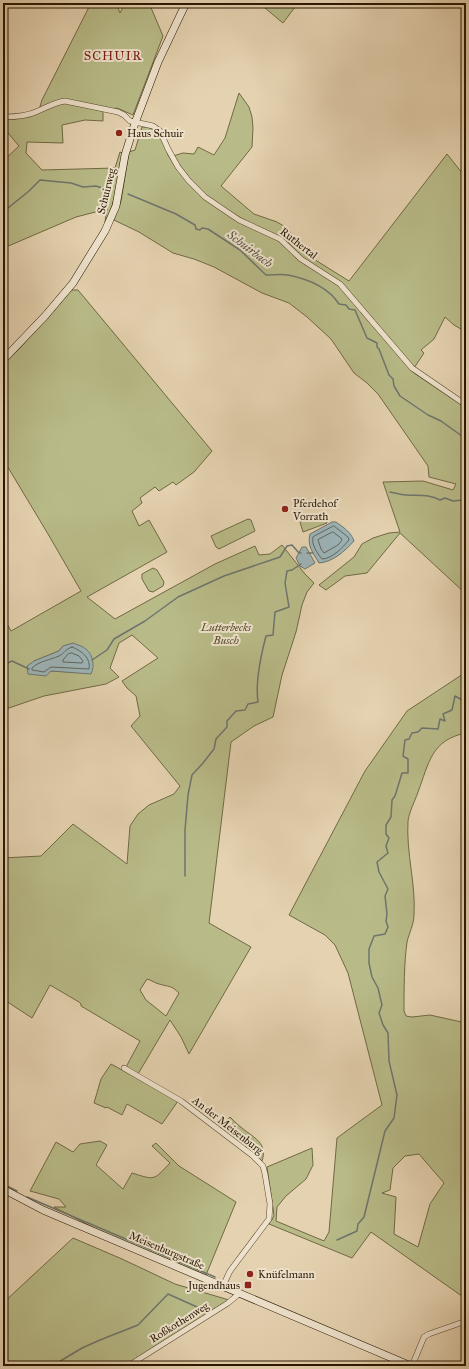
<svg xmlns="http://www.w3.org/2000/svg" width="469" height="1369" font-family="'IM FELL Great Primer',serif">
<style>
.green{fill:#b8bb88;stroke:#706944;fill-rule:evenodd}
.water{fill:#9cb4b8;stroke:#6e756e}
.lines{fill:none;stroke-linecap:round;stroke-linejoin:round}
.shore{stroke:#62665c;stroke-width:1}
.stream{stroke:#6e756e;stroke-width:1.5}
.minor-casing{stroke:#58462c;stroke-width:6}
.secondary-casing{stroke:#291700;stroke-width:8}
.minor{stroke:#eee2cc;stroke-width:5}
.secondary{stroke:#eee2cc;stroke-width:7}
.poi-dot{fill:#8f2418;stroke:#eee2cc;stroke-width:1.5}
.labels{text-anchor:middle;stroke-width:4;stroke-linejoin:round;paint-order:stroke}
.poi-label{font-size:11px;fill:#291700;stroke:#eee2cc;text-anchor:start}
.street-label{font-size:11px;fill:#291700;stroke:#eee2cc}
.park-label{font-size:11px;font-style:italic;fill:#544829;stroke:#eee2cc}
.water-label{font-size:12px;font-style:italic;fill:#514e40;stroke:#eee2cc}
.quarter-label{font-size:13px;letter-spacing:1px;fill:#7a1f14;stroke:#eee2cc}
</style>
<rect width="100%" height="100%" fill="#e5d2b0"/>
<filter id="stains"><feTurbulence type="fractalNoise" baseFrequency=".005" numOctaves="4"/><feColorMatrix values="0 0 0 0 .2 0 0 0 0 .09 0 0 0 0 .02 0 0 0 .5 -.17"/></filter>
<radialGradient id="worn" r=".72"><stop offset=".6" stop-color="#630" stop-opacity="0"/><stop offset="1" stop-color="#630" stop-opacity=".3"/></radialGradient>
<path class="green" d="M91 3H116L120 13 125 3H149L163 36 133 115 117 108 103 110V121L85 120 62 125 63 143 27 142 26 153 42 170 115 168 120 152 123 153C119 177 116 201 105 222L107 209 76 217 6 247 3 249V161L19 146 3 127V119L38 113 42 100Z
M259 3H298L283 23Z
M239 93 249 107 252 117 253 128 252 147 221 186 254 214 277 222 287 228 298 243 309 256 349 281 447 154 466 178V332L454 325 445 317 434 339 421 350 424 353 414 368 345 287 302 257 289 243 278 236 239 218 205 195 191 180 173 156 183 153 194 154 198 147 214 155 225 138Z
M142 127H147L155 130 161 135 168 155 176 168 199 194 283 242 303 263 344 289 414 373 466 408V594L400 533 367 573 345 576 326 590 319 585 354 557 362 544 373 538 389 533 400 532 383 482 423 481 453 490 456 484 429 477 428 466 378 394 367 383 354 373 331 339 307 317 289 303 262 293 214 267 194 259 173 253 139 232 114 220 121 201 129 152 135 150Z
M71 290H78L212 451 194 472 176 485 173 482 159 491 155 487 140 498 142 503 132 511 139 526 149 520 167 552 87 597 115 619 215 564 255 546 259 555 270 554 282 545 305 574 314 583 307 592 302 605 296 632 282 675 273 717 254 726 231 742 209 923 251 947 189 1054 181 1037 170 1020 138 1074 126 1067 140 1041 81 1006V1004L79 1002 50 985 32 1018 3 999V858L41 856 73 824 127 864 130 826 138 814 149 805 174 794 180 786 131 726 140 716 136 696 127 688 122 681 158 658 132 635 119 643 110 668 119 677 106 684 44 696 3 710V622H6L11 631 81 591 48 534 3 459V365L21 347ZM63 646 91 673 51 671 34 661 59 651ZM147 979C151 980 155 983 159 984 169 987 171 985 179 993L166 1016 146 1000 140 990Z
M323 513 327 523 303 532 300 522Z
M248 519 251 520 255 531 219 549 216 547 211 536Z
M153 568 157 570 164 582 163 586 153 592 149 591 142 579V574Z
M466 672V733C431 740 429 763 418 792 415 801 409 812 408 821 406 853 416 884 414 915 414 924 409 933 407 942 404 965 404 988 404 1011L406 1016 412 1017 430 1015 466 1023V1299L371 1232 352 1258 269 1224 271 1220H272L274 1215 267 1167 312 1148 313 1165 306 1179 286 1196 277 1207 276 1221 324 1241 329 1232 337 1138 382 1105 348 973 335 945 325 935 289 915 365 771 407 711ZM419 1154 444 1183 430 1204 418 1247 394 1234 396 1197 382 1193 390 1190 393 1168 405 1156Z
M111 1064 178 1101 162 1124 127 1104 122 1115 107 1107 106 1108 94 1103 101 1079Z
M230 1117C234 1121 238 1125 242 1128 254 1138 268 1143 262 1161L220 1128Z
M100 1141 107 1145 96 1165 123 1189 132 1173C155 1180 153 1181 170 1163L152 1146 156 1143 179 1166 236 1202 206 1275 96 1229 54 1207H66L59 1199 30 1191 56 1142 73 1152 80 1144Z
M73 1238 122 1259 175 1284 229 1300 125 1366H3V1303Z"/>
<path class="water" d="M332 522H336C343 527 351 532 354 541 345 551 333 562 319 563 313 553 307 546 310 534Z
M302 547H306L315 563 305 569 300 566 296 558Z
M73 643C77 645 83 646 86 649 93 655 95 666 91 674L51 671 46 676 28 674 27 666 34 661 59 651 63 646Z"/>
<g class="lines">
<path class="shore" d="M334 526 348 537 349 540C343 547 332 559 322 559 317 553 311 544 313 537Z
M333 532 341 538 342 540 338 545 324 553 321 549 318 540Z
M72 647C82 651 91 658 89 669L51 667 44 672 32 670V668C39 661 50 660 59 656 65 653 64 650 72 647Z
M72 653 79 656 83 661 82 663 63 662V660L68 654Z"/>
<path class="stream" d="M128 194 176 214 195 225 196 229 200 230 202 228 208 229 240 250 266 275C274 275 281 274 288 275 308 279 328 287 339 304L346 305 349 309 355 310 367 338 377 343V347L379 349 389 375 393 379 394 386 400 396 428 415 441 421 466 439
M3 212 29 191 40 180 71 183 83 187 96 186 105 189 111 188
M390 492C395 493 401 495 406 495 418 496 429 494 440 500L445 498 453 501 463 500 466 502
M307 553H313
M92 660 107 650 114 639 145 621 178 597 224 576 280 557 287 546 292 545 299 553H301
M3 665 12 661 29 669
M185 876V830L188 795 192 775 203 763 214 749 216 739 227 727V721L236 711 245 710 248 704 258 702C255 682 261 655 266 636L273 635 275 612 289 607 285 583 287 571 292 570 301 564
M3 1184 17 1191
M27 1197 215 1277
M337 1240 357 1231 358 1224 364 1217 385 1131 394 1118 397 1095 389 1061 388 1033 383 1025 379 1013 382 1005 378 988 372 977 369 963V949L374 936 385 934 388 927 386 921 387 914 385 896 388 889 379 872 377 862 388 853 386 846 389 838 386 834V825L391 817 392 800 395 796 402 773H408V759L403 756 405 740 409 739 412 733 418 732 422 728 438 729 440 719 445 721 443 714 452 710 455 696 462 700 466 698
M52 1366 82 1348 100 1340 138 1325 168 1294 206 1311"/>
<g class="minor-casing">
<path id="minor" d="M3 117C14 117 28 116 38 111 47 107 56 102 65 101L118 112 124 115 130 121 153 126 160 131 168 149 178 167 189 181 205 197 239 220 280 239 301 259 340 284 412 368 466 405
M124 1068 181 1101 252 1155 263 1166 265 1174 270 1204 269 1219 230 1271 223 1286
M128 1366 228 1303 240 1293
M412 1366 424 1337 429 1334 466 1321"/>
</g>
<g class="secondary-casing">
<path id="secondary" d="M3 360 45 316 73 283 105 231 116 206 125 155 135 123 158 62 186 3
M3 1189 43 1210 411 1366"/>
</g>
<use href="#minor" class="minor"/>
<use href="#secondary" class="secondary"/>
</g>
<g class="poi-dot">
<circle cx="119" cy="133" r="4"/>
<circle cx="285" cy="509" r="4"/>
<circle cx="250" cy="1274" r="4"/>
<rect x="244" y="1281" width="8" height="8" rx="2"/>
</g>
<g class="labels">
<g class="poi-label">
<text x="127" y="137">Haus Schuir</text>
<text x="293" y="507">Pferdehof<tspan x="293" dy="13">Vorrath</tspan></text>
<text x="258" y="1278">Knüfelmann</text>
<text x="240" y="1289" text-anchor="end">Jugendhaus</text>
</g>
<g class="street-label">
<text transform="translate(106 191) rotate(-76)" y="4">Schuirweg</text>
<text transform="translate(299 243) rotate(38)" y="4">Ruthertal</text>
<text transform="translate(228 1125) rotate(38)" y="4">An der Meisenburg</text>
<text transform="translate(167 1250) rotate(23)" y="4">Meisenburgstraße</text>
<text transform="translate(179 1322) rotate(-32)" y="4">Roßkothenweg</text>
</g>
<g class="park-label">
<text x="226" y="631">Lutterbecks<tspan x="226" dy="13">Busch</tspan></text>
</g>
<g class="water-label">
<text transform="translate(250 249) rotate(37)" y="4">Schuirbach</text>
</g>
<g class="quarter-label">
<text x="113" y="60">SCHUIR</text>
</g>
</g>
<rect width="469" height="1369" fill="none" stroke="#e5d2b0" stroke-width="16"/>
<rect x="4" y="4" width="461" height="1361" fill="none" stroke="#291700" stroke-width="2"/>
<rect x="8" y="8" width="453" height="1353" fill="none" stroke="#291700"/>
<rect width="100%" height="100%" filter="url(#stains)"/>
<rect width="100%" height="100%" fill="url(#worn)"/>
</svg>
